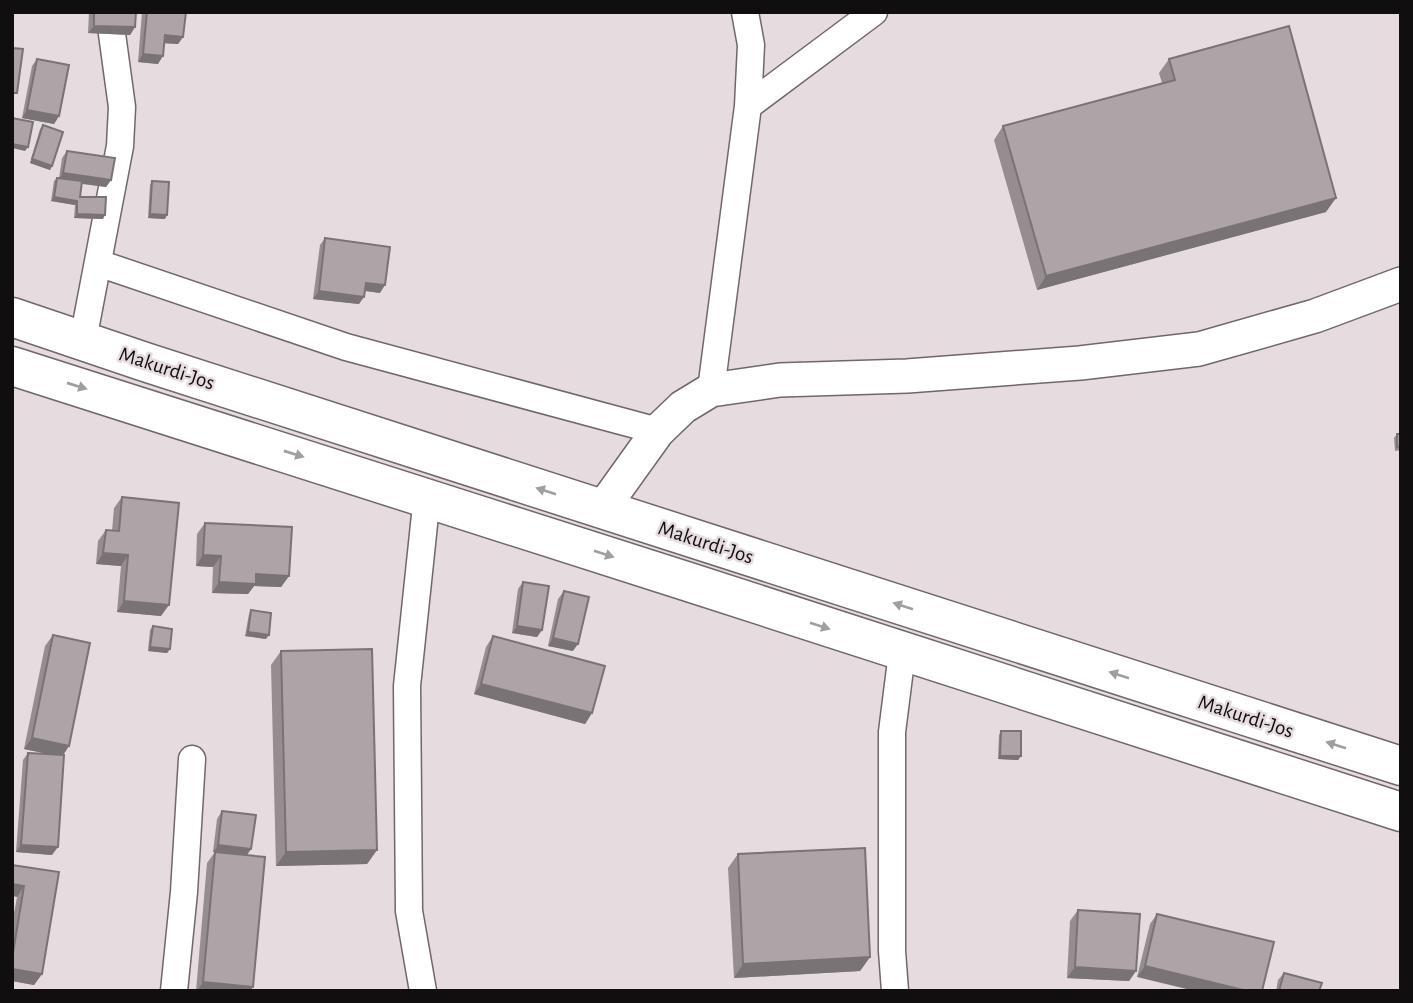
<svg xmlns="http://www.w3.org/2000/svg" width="1413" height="1003" font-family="'Alegreya Sans',sans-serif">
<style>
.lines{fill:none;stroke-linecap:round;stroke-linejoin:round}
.minor-casing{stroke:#70676a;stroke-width:29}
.tertiary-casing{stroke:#70676a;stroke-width:36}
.trunk-casing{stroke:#70676a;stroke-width:41}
.minor{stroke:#fff;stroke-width:26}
.tertiary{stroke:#fff;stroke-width:33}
.trunk{stroke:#fff;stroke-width:38}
.wall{fill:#968d90}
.shaded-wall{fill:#7a7375}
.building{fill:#aea4a7;stroke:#7a7375;stroke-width:2}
.oneway{fill:#a09f9f}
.labels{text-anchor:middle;stroke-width:5;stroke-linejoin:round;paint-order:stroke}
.street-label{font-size:21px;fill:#110e0f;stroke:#e6dbde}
</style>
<rect width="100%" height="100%" fill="#e6dbde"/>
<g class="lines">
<g class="minor-casing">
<path id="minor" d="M748 106 874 12
M98 263 346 347 658 431
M83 340 120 146 122 107 109 12
M711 390 748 106 751 45 745 12
M174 991 184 892 192 759
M423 991 409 911 407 686 427 496
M895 991 892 951V732L902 653"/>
</g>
<g class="tertiary-casing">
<path id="tertiary" d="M602 509 658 431 683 407 711 390 780 380 907 376 1080 363 1199 349 1315 316 1401 284"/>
</g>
<g class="trunk-casing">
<path id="trunk" d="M12 317 145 362 1401 766
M12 366C476 511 938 664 1401 812"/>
</g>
<use href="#minor" class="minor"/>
<use href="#tertiary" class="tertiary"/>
<use href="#trunk" class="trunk"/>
</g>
<path class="wall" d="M89 12H136L135 27 130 35 88 33Z
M142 12H186L183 37 178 44 165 43 158 64 138 62Z
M37 59 59 116 54 124 22 118 32 66Z
M1169 59 1326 212 1037 290 994 140 1003 126 1162 83 1159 73Z
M43 125 52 166 50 170 30 163 40 129Z
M67 151 111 180 106 187 82 184 80 197 103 219 74 218 75 205 51 201 54 181 57 178H59L62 158Z
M152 181 165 219 148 218 150 185Z
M325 238 380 293 364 291 359 304 313 299 320 245Z
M1397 434 1401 450 1395 451 1394 438Z
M122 497 161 616 117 612 121 566 96 564 98 541 106 530 112 531 114 508Z
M205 523 289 576 281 587 254 586 248 594 212 593 213 567 196 566 197 534Z
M523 582 542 630 537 637 512 633 518 589Z
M564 591 573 651 548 646 558 599Z
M251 610 266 639 245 636 249 614Z
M153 626 170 649 167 653 148 651 150 630Z
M53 635 63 755 52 855 16 852 23 760 28 753 49 754 24 749 45 646Z
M493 636 592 713 585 724 474 694 486 647Z
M281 651 377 850 367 864 276 866 271 665Z
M1001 731 1021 756 1018 760 998 759 999 735Z
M222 811 251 849 247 855 250 991H196L207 863 215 852H213L217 819Z
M738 854 870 957 860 971 734 978 728 868Z
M12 865 59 872 42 974 34 985 12 981V924L17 897Z
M1078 910 1136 971 1129 981 1067 978 1070 921Z
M1157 914 1274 942 1137 977 1150 924Z
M1284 973 1319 991H1276L1278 980Z"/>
<path class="shaded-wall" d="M94 26 135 27 130 35 88 33Z
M165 35 183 37 178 44 160 43Z
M143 54 163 56 158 64 138 62Z
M27 110 59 116 54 124 22 118Z
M12 144 28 147 25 151 12 148Z
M32 159 52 166 50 170 30 163Z
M63 173 111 180 106 187 58 180Z
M54 197 77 201 75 205 51 201Z
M1336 198 1326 212 1037 290 1046 276Z
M77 214 105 215 103 219 74 218Z
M150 214 167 215 165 219 148 218Z
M366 283 385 285 380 293 360 290Z
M319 291 364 297 359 304 313 299Z
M103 553 128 555 121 566 96 564Z
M203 555 221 556 213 567 196 566Z
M256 574 289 576 281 587 254 586 248 594 212 593 219 582Z
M124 601 169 605 161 616 117 612Z
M517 626 542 630 537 637 512 633Z
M248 632 269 635 266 639 245 636Z
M553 638 578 644 573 651 548 646Z
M150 647 170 649 167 653 148 651Z
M481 684 592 713 585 724 474 694Z
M32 738 69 746 62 757 24 749Z
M1000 756H1021L1018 760 998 759Z
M21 845 58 847 52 855 16 852Z
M218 845 251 849 246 856 213 852Z
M377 850 367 864 276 866 286 852Z
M12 884 24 886 17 897 12 896Z
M870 957 860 971 734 978 743 964Z
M1145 966 1247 991H1195L1137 977Z
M1075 967 1136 971 1129 981 1067 978Z
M12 969 42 974 34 985 12 981Z
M203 982 253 987 250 991H197Z"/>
<path class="building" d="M94 12H136L135 27 94 26Z
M147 12H186L183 37 165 35 163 56 143 54Z
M1289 26 1336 198 1046 276 1003 126 1175 80 1169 59Z
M12 48 23 49 17 93H12Z
M37 59 69 65 59 116 27 110Z
M12 118 33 122 28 147 12 144Z
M43 125 63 132 52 166 32 159Z
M67 151 115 158 111 180 63 173Z
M57 178 82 181 80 197H106L105 215 77 214V201L54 197Z
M152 181 169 182 167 215 150 214Z
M325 238 390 247 385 285 366 283 364 297 319 291Z
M1397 434H1401V446L1397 447Z
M122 497 179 503 169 605 124 601 128 555 103 553 106 530 119 531Z
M205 523 292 527 289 576 256 574V584L219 582 221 556 203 555Z
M523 582 549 586 542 630 517 626Z
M564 591 589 597 578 644 553 638Z
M251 610 271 613 269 635 248 632Z
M153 626 172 629 170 649 150 647Z
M53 635 90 643 69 746 32 738Z
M493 636 605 666 592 713 481 684Z
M372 649 377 850 286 852 281 651Z
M1001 731H1021V756H1000Z
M28 753 64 755 58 847 21 845Z
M222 811 256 815 251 849 218 845Z
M865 848 870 957 743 964 738 854Z
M215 852 265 857 253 987 203 982Z
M12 865 59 872 42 974 12 969V959L24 886 12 884Z
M1078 910 1140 914 1136 971 1075 967Z
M1157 914 1274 942 1262 991H1247L1145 966Z
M1284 973 1322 983 1319 991H1279Z"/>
<defs><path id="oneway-solid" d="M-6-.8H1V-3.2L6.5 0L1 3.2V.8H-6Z" transform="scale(1.75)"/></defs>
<g class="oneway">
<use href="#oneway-solid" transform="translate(77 386) rotate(17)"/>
<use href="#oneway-solid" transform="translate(294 454) rotate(17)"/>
<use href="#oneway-solid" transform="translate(546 491) rotate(-162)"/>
<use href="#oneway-solid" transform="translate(604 554) rotate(18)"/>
<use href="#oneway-solid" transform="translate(903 606) rotate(-162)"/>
<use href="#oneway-solid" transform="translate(820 626) rotate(18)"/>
<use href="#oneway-solid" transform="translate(1119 675) rotate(-162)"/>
<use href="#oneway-solid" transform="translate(1336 745) rotate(-162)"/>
</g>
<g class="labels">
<g class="street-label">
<text transform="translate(167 368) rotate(18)" y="7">Makurdi-Jos</text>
<text transform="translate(706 542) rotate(18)" y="7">Makurdi-Jos</text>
<text transform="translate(1246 716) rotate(18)" y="7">Makurdi-Jos</text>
</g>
</g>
<rect width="1413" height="1003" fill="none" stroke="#110e0f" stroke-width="28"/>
</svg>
